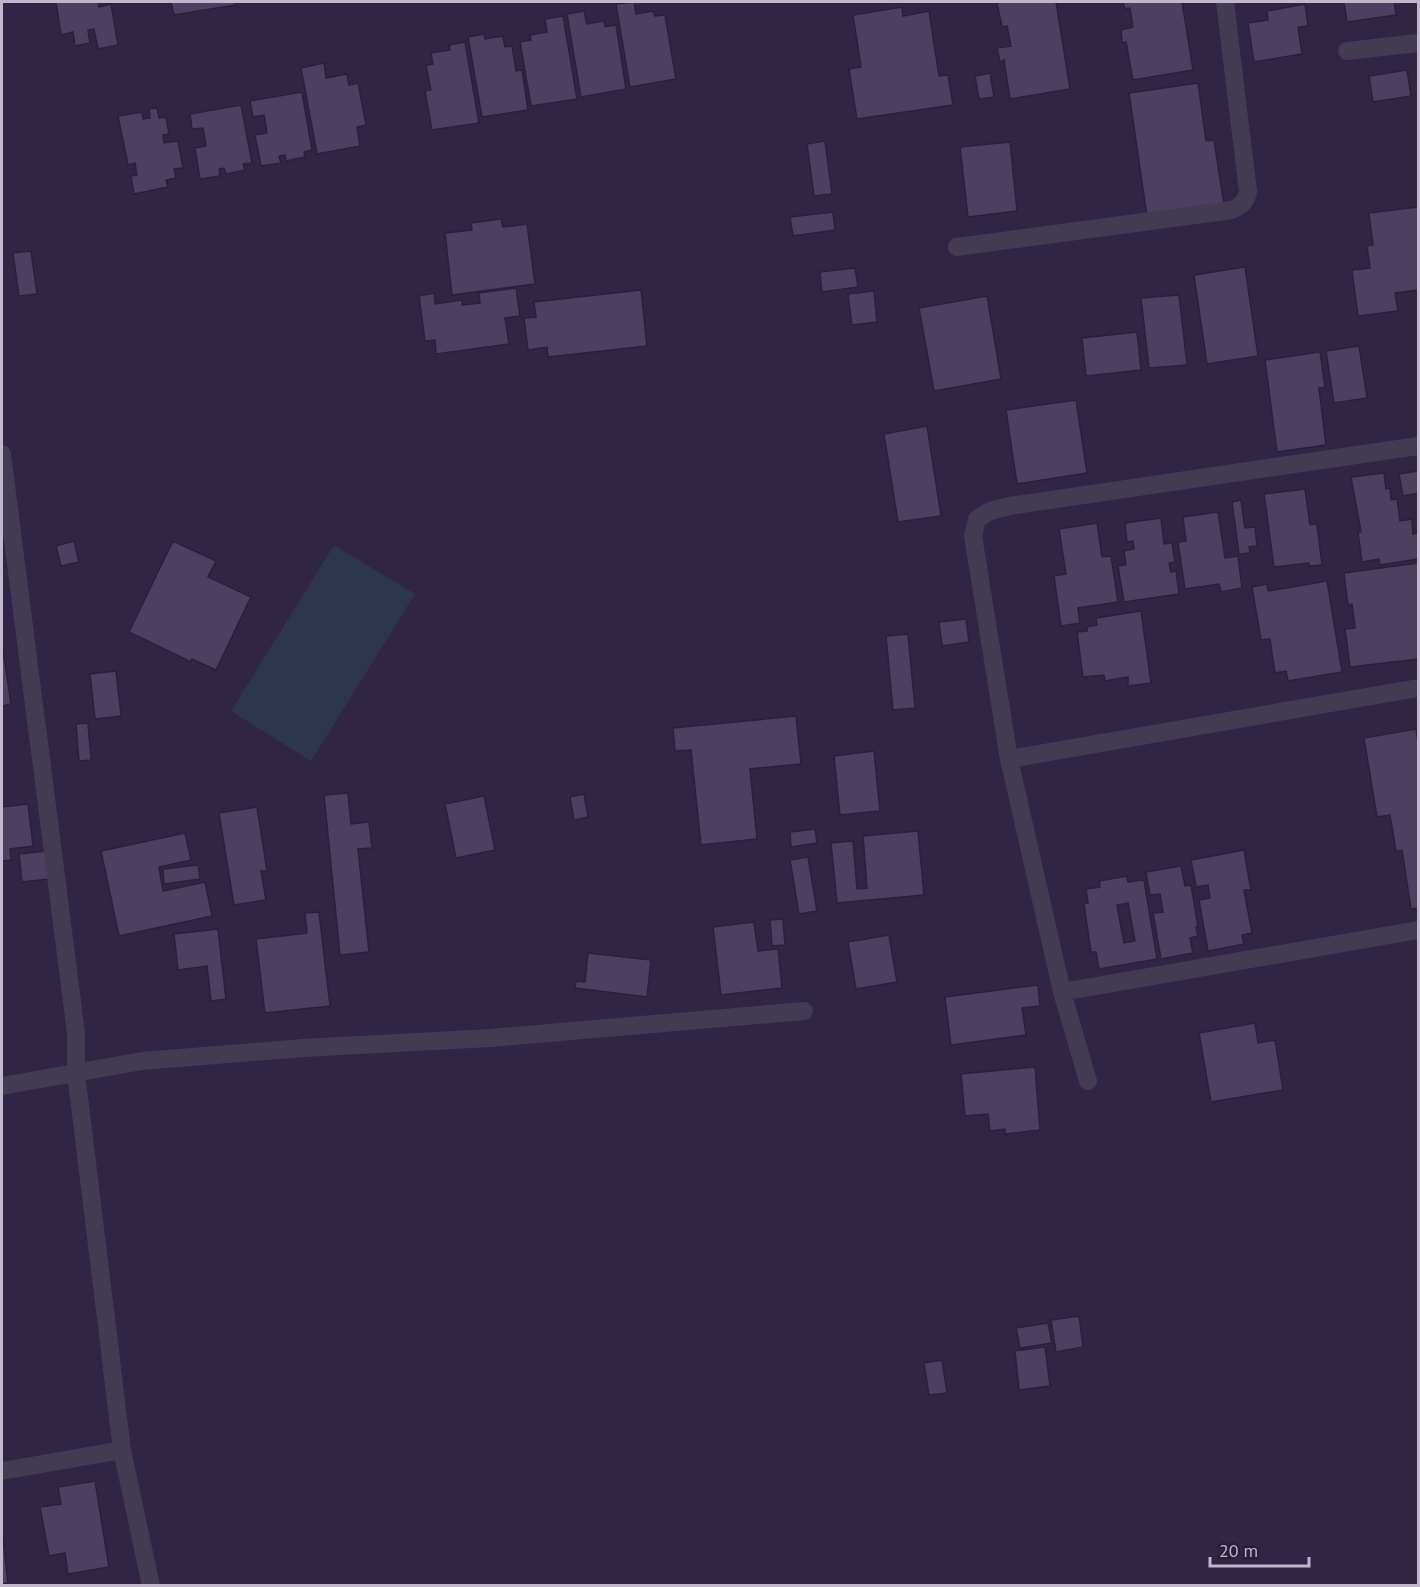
<svg xmlns="http://www.w3.org/2000/svg" width="1420" height="1587" font-family="'PT Sans',sans-serif">
<style>
.green{fill:#2e364e}
.building{fill:#4c3f61;stroke:#2a203a;stroke-width:1.5;fill-rule:evenodd}
.lines{fill:none;stroke-linecap:round;stroke-linejoin:round}
.minor{stroke:#433a53;stroke-width:18}
</style>
<rect width="100%" height="100%" fill="#302544"/>
<path class="green" d="M334 545 415 594 311 761 231 711Z"/>
<path class="building" d="M56 2H98L99 7 111 4 118 45 98 49 94 29 88 30 90 43 75 46 73 32 61 35Z
M171 2H235V5L174 15Z
M634 2 636 14 653 11 655 16 665 15 676 79 630 87 616 4Z
M1003 2H1056L1070 89 1010 99 1004 60 1000 62 997 48 1011 46 1007 26 1002 27 997 3Z
M1123 2H1182L1193 70 1133 80 1126 42 1122 43 1121 30 1133 27 1130 8 1125 9Z
M1344 2H1394L1396 15 1347 22Z
M1305 4 1308 26 1298 27 1302 54 1254 62 1248 23 1268 20 1267 11Z
M902 7 903 16 929 11 939 76 948 75 953 105 857 119 849 69 861 67 853 15Z
M584 11 587 24 604 21 605 27 616 25 626 89 581 97 567 14Z
M563 16 577 99 531 106 520 42 531 40 530 35 547 32 545 19Z
M484 34 485 39 503 36 505 47 512 46 516 71 522 70 528 110 482 117 468 37Z
M465 42 479 123 432 130 425 91 431 90 426 65 433 64 431 53 450 50 449 45Z
M324 63 326 78 347 74 349 85 358 83 366 125 357 127 360 146 317 154 301 68Z
M1407 70 1411 96 1373 102 1369 76Z
M990 73 994 97 979 99 975 76Z
M1198 83 1206 141 1214 140 1224 205 1147 216 1129 93Z
M302 92 312 150 304 152 305 157 286 161 285 155 279 156 281 163 261 166 255 135 267 133 264 115 253 117 250 101Z
M241 105 252 163 243 164 245 170 226 174 224 168 219 169 220 176 200 179 195 148 206 146 203 128 192 129 190 114Z
M157 108 159 118 166 117 169 134 163 135 164 143 178 141 183 168 174 169 176 178 166 180 168 187 134 194 131 176 137 175 135 163 128 165 118 116 142 112 143 119 150 118 149 109Z
M825 141 832 194 814 196 807 144Z
M1010 142 1017 211 968 217 960 147Z
M1418 207V290L1395 293 1398 311 1358 316 1352 270 1370 268 1367 246 1373 245 1369 213Z
M833 212 835 230 793 236 790 217Z
M501 219 503 227 527 224 535 284 452 295 445 233 472 230 471 223Z
M31 251 37 294 19 296 13 253Z
M1245 267 1258 356 1207 364 1194 275Z
M855 268 858 287 822 292 820 272Z
M516 288 520 316 505 318 509 344 436 354 435 340 425 341 419 296 434 293 435 304 462 300V305L480 303 479 293Z
M641 290 647 346 548 357 547 347 528 350 524 318 536 317 534 302Z
M874 291 877 322 852 325 848 294Z
M1179 295 1187 365 1149 368 1141 298Z
M987 296 1001 379 934 391 919 308Z
M1137 332 1141 370 1086 376 1082 338Z
M1359 346 1367 398 1334 403 1326 351Z
M1320 352 1325 387 1319 388 1326 445 1277 452 1265 360Z
M1076 400 1087 473 1017 484 1006 410Z
M927 426 941 516 898 522 884 434Z
M1418 471V493L1403 496 1399 474Z
M1384 473 1386 489 1390 488 1391 500 1397 499 1400 521 1412 519 1413 534 1418 533V559L1380 565 1379 559 1362 562 1358 532H1361L1351 477Z
M1305 489 1310 525 1317 524 1322 565 1309 566V563L1274 567 1264 494Z
M1241 500 1245 528 1255 527 1257 546 1249 547 1250 553 1239 554 1232 502Z
M1218 512 1225 558 1238 556 1242 588 1221 592 1219 584 1185 589 1178 542 1186 541 1183 517Z
M1161 518 1164 544 1172 543 1175 562 1169 563 1171 572 1176 571 1179 594 1124 602 1118 566 1126 565 1124 551 1134 549 1133 541 1127 542 1125 523Z
M1097 523 1102 557 1111 556 1118 602 1078 608 1080 623 1061 626 1054 576 1066 574 1059 529Z
M74 541 79 562 61 566 56 546Z
M173 541 216 561 208 577 251 597 216 670 192 659 191 662 129 632Z
M1418 563V659L1350 667 1345 629 1355 628 1352 604 1348 605 1344 573Z
M1327 581 1342 672 1288 681 1286 671 1275 673 1270 639 1261 640 1252 587 1267 584 1268 591Z
M1141 611 1151 683 1128 686V677L1105 681 1104 675 1083 677 1077 632 1087 631V627L1097 625 1096 618Z
M966 619 969 642 942 646 939 622Z
M908 634 915 708 893 710 886 636Z
M2 644 11 704 2 706Z
M116 671 121 716 95 719 90 674Z
M796 716 801 764 750 769 757 839 701 845 691 750 675 751 673 728Z
M88 723 91 760 79 761 76 724Z
M1416 729 1418 742V908L1411 909 1402 850 1396 851 1390 815 1377 817 1364 738Z
M874 751 880 811 840 815 834 756Z
M348 793 351 824 369 822 372 848 358 849 369 952 340 955 324 795Z
M584 794 588 817 574 820 570 797Z
M484 796 495 850 456 858 445 804Z
M28 804 33 846 10 849 11 860 2 861V807Z
M257 807 267 871H261L266 900 234 905 219 813Z
M815 829 817 843 791 847 790 832Z
M918 831 924 895 837 903 831 843 853 841 857 889 867 888 863 836Z
M185 833 191 860 159 867 163 891 205 882 212 916 119 936 101 851Z
M1244 850 1251 890H1244L1252 933 1242 935 1244 944 1208 951 1199 900 1210 898 1208 885 1196 887 1191 860Z
M46 851 49 879 22 882 19 854Z
M808 857 817 911 799 914 790 860Z
M198 865 200 879 164 884 163 869Z
M1181 866 1185 886 1191 885 1198 927H1196L1198 936 1190 938 1193 953 1161 959 1153 913 1163 912 1160 894 1150 895 1146 872Z
M1127 876 1128 882 1144 880 1157 959 1099 969 1096 952H1091L1084 904 1088 903 1086 889 1100 887 1099 881ZM1128 903 1135 941 1124 943 1117 905Z
M319 912 330 1006 265 1013 256 939 307 933 305 913Z
M783 919 785 945 772 946 770 920Z
M754 922 758 951 778 949 782 988 721 995 713 927Z
M218 929 226 999 211 1001 207 966 178 970 174 934Z
M889 935 897 982 856 989 848 942Z
M588 953 651 960 647 997 575 988 576 981 585 982Z
M1038 985 1040 1006 1022 1008 1026 1035 951 1045 945 997Z
M1255 1023 1258 1043 1275 1040 1283 1090 1211 1102 1199 1033Z
M1035 1067 1040 1130 1005 1134V1129L990 1131 988 1114 965 1116 961 1074Z
M1079 1316 1083 1347 1056 1352 1051 1320Z
M1048 1323 1052 1343 1020 1348 1016 1328Z
M1045 1347 1050 1386 1019 1390 1015 1351Z
M942 1360 947 1393 929 1395 924 1363Z
M95 1481 109 1567 68 1574 65 1553 49 1556 40 1507 61 1504 58 1487Z
M2 1529 8 1583 2 1584Z"/>
<g class="lines">
<path class="minor" d="M1347 51 1418 43
M957 247 1232 210C1242 205 1246 202 1248 192L1225 2
M2 454 76 1033V1073L122 1450 151 1586
M1009 759 1418 688
M1062 992 1418 930
M1088 1081 1062 992 1009 759 973 536 977 519 990 511 1009 506 1418 446
M2 1086 142 1061 303 1048 491 1038 804 1011
M2 1471 122 1450"/>
</g>
<rect width="1420" height="1587" fill="none" stroke="#c0b7cd" stroke-width="6"/>
<path d="M1210 1557v9h99v-9" fill="none" stroke="#c0b7cd" stroke-width="3"/>
<text x="1219" y="1557" font-size="18" fill="#c0b7cd" stroke="#281e39" stroke-width="4.5" paint-order="stroke">20 m</text>
</svg>
